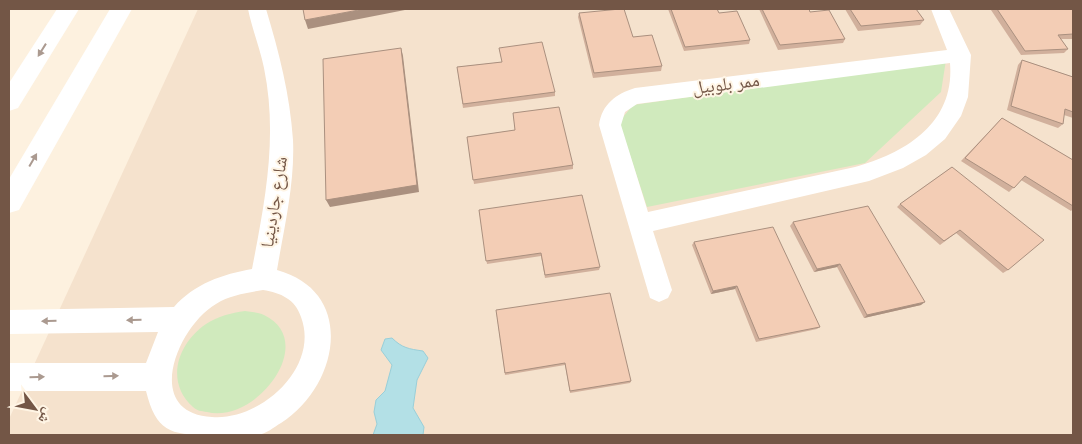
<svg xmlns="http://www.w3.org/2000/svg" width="1082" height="444" font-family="'DM Sans','Noto Naskh Arabic',sans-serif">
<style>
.residential{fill:#f5e2cd}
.green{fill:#d0eabd}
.water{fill:#b3e0e6;stroke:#99cfd9}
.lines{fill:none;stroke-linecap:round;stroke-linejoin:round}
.minor{fill:#fff;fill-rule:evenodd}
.secondary{fill:#fff;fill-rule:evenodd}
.wall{fill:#d1b09c}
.shaded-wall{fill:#aa907f}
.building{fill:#f3cdb5;stroke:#aa907f}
.oneway{fill:#ab9a90}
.labels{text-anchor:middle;stroke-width:4;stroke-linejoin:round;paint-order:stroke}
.street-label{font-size:18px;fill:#735646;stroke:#fff5e5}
</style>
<rect width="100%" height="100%" fill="#fdf1df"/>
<path class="residential" d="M198 9H1073V435H9V419Z"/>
<path class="green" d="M946 60 941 92 865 163 647 207 619 122 633 105Z
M245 311C251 312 258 312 264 315 319 341 257 424 207 412 201 411 197 411 193 407 165 382 177 344 206 324 218 316 231 313 245 311Z"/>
<path class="water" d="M392 338C402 348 409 349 423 351L428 358 417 380 413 408 424 427 423 435H373L377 424 374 412 376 400 385 391 392 365 381 350 385 339Z"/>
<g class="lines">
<path class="minor" d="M248 9H266C279 52 290 95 293 140 295 183 284 228 277 270 357 292 339 386 281 423 274 427 266 434 258 435 242 438 224 435 208 435 170 435 156 431 146 391H9V363H146L158 332 9 334V310L174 307C194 284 223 274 252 269 265 201 278 137 264 68 260 48 252 29 248 9ZM263 290C281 293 295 299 301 317 320 367 261 421 212 417 142 413 177 327 216 304 230 295 247 293 263 290Z
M931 9H949L971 55 968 97 961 116 945 139 926 155 903 168 869 181 653 231 672 290 668 298 659 302 650 298 599 125C602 104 616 94 635 88L947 50ZM950 63C955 123 906 153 855 167L648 212 621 125 625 112 637 104Z"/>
<path class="secondary" d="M57 9H79L18 108 9 111V83Z
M110 9H132L19 210 9 213V179Z"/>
</g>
<path class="wall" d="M668 9H717L719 13 750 40 749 44 684 51Z
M759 9H809L810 12 845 39 843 43 778 50Z
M845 9H916L924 20 920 25 858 31Z
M992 9H1073V39H1061L1068 49 1064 53 1021 55 991 10Z
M579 13 633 37 662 66 661 71 593 78 578 17Z
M499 48 555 92V96L463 108 457 67 502 62Z
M1022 60 1073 77V118L1064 115 1063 124 1058 128 1007 110 1018 65Z
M513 113 573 165V169L474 184 467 137 515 130Z
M1002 118 1073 160V209L1071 211 1021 180 1009 192 961 161Z
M952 167 1008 270 1003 273 956 233 940 245 897 207 900 204Z
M479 210 600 267 599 270 545 278 541 256 487 264Z
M793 222 921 305 864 318 837 267 814 272 790 226Z
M694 242 820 327 817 329 756 342 735 289 711 294 692 245Z
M496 310 631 381 630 383 570 393 565 365 505 375Z"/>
<path class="shaded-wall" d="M364 9H410L308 29 305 20Z
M401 48 403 56 419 192 330 207 326 200Z
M840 264 837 267 814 272 817 269Z
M737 286 735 289 711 294 713 291Z
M925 302 921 305 864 318 867 315Z"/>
<path class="building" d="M303 9H364L305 20Z
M620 9H624L633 37 652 35 662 66 594 73 579 13Z
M671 9H717L719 13 737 11 750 40 685 47Z
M762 9H809L810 12 829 10 845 39 780 45Z
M850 9H916L924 20 861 26Z
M997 9H1073V34L1058 35 1068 49 1025 51Z
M542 42 555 92 463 104 457 67 502 62 499 48Z
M401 48 417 185 326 200 323 59Z
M1022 60 1073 77V112L1065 109 1063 124 1011 106Z
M559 107 573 165 473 180 467 137 515 130 513 113Z
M1002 118 1073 160V206L1025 176 1014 188 965 158Z
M952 167 1044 240 1008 270 960 230 944 241 900 204Z
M582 195 600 267 545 275 541 253 486 261 479 210Z
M868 206 925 302 867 315 840 264 817 269 793 222Z
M773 227 820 327 759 339 737 286 713 291 694 242Z
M610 293 631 381 570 391 565 363 505 373 496 310Z"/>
<defs><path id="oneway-solid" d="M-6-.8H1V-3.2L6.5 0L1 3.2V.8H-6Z" transform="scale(1.25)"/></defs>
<g class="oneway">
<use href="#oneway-solid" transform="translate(42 50) rotate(122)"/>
<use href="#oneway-solid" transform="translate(33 160) rotate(-60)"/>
<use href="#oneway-solid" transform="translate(134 320) rotate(179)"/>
<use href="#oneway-solid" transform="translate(49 321) rotate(179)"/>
<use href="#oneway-solid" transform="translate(111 376) rotate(-1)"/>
<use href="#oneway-solid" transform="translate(37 377) rotate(-1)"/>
</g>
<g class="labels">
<g class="street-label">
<text transform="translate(726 84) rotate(-7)" y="6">ممر بلوبيل</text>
<text transform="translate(274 202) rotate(-81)" y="6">شارع جاردينيا</text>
</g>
</g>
<rect width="1082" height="444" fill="none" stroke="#735646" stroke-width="20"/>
<g transform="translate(35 409) rotate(122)" stroke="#fff5e5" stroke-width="4" paint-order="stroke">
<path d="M0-4L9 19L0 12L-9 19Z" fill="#735646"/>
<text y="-8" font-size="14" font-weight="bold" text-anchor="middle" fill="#735646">ش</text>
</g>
</svg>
